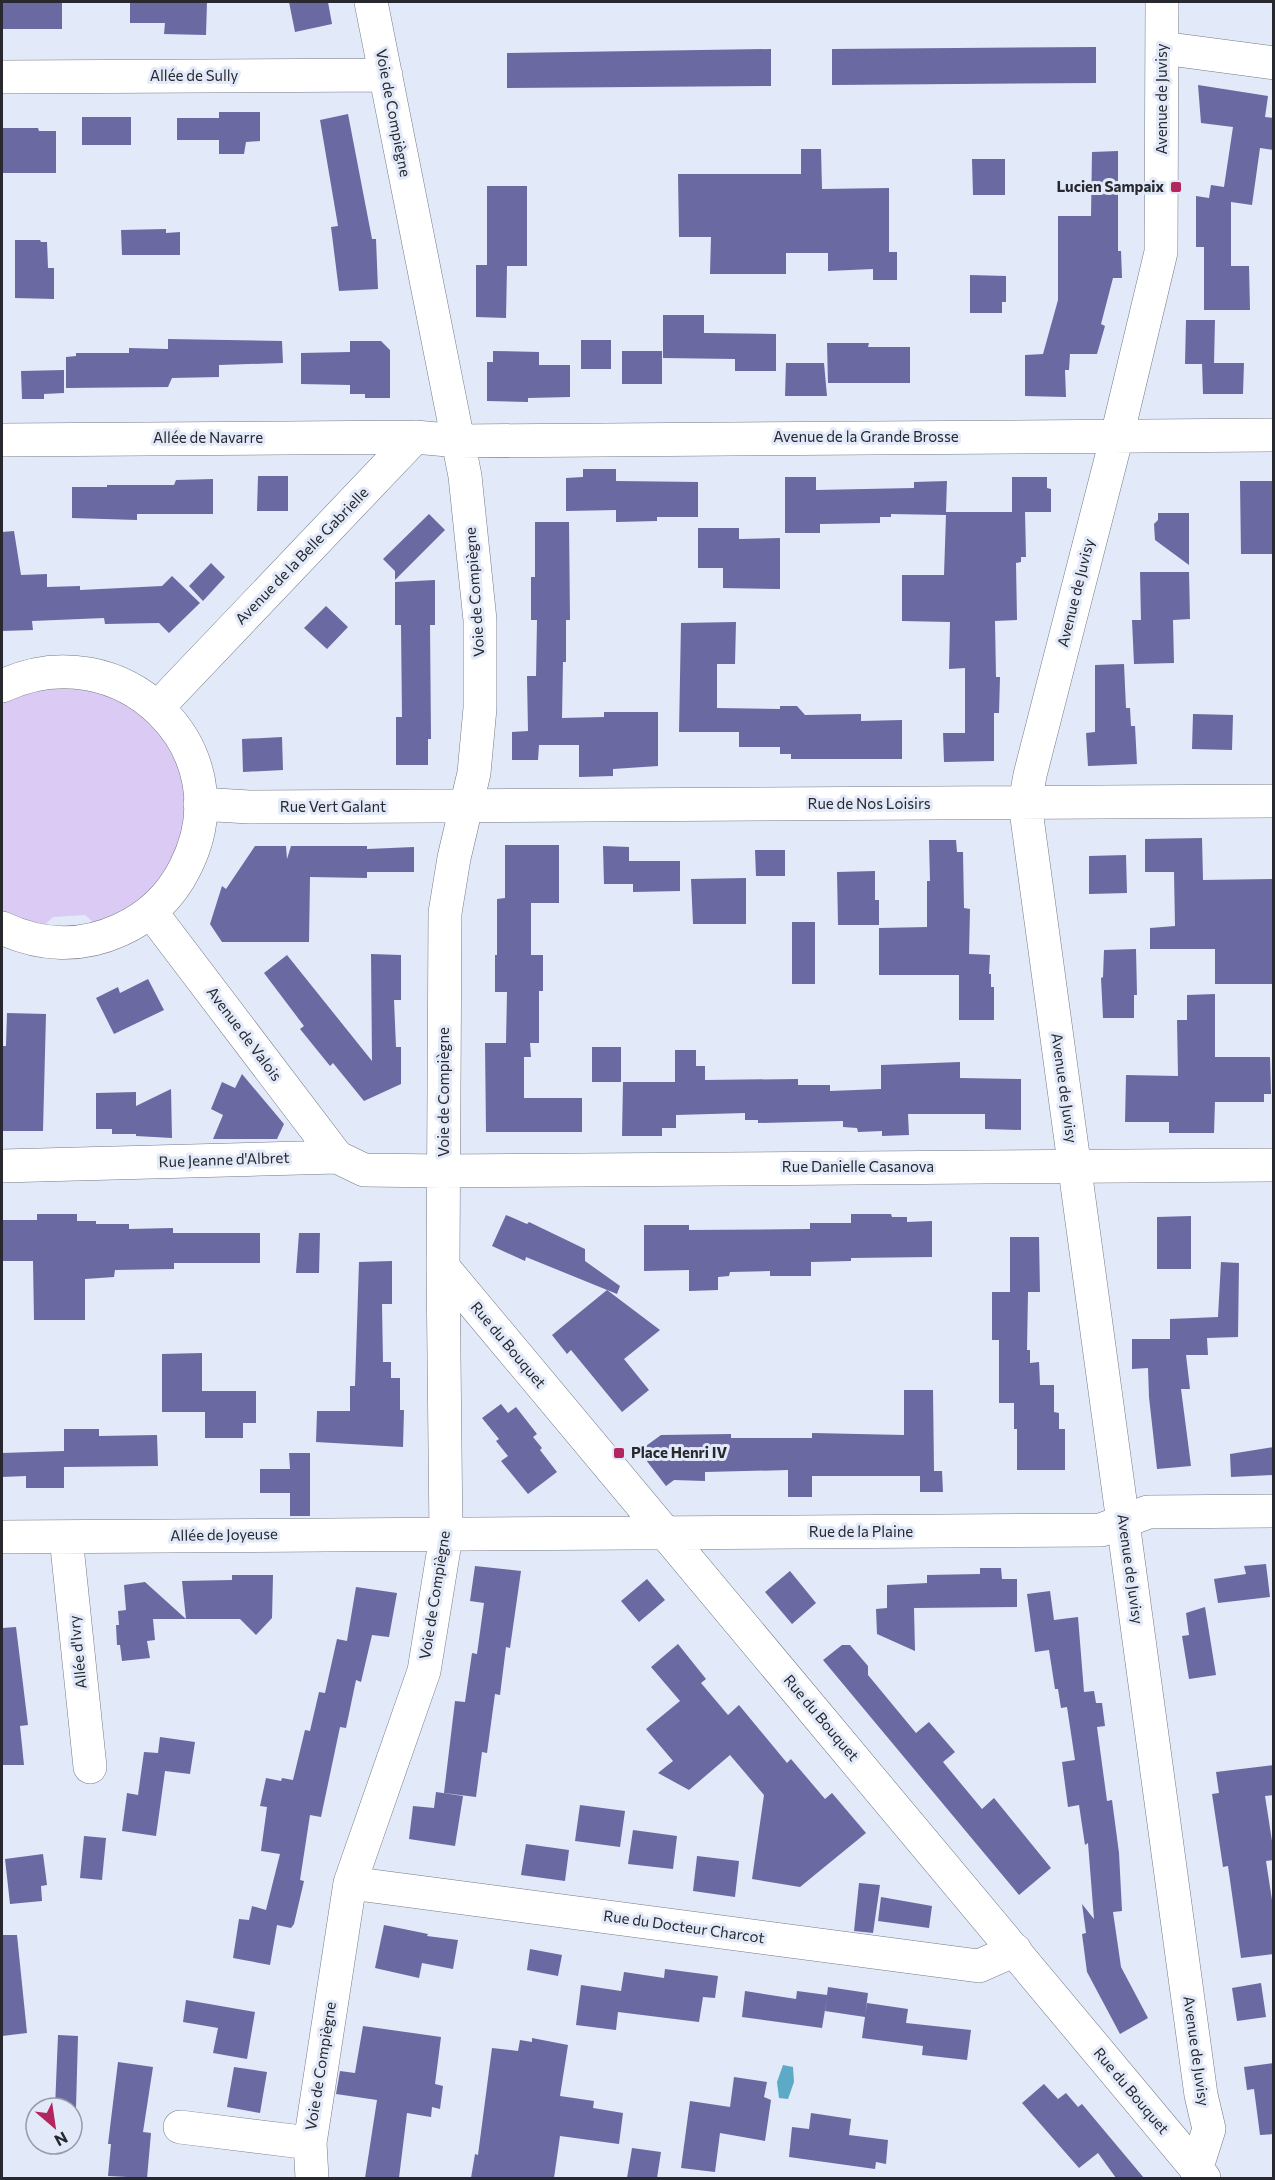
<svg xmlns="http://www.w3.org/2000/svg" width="1275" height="2180" font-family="Commissioner,sans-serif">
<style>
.green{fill:#dbcaf4}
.water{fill:#5daac7}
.building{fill:#6a69a2}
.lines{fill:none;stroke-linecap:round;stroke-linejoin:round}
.minor-casing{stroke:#747a88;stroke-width:34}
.minor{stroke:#fff;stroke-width:33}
.poi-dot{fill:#b2255d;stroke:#e2e9f8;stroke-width:2}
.labels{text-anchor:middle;stroke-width:6;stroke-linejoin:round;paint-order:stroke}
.street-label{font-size:15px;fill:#27292f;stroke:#e2e9f8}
.poi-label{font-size:15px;font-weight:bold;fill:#27292f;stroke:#e2e9f8;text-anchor:end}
</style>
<rect width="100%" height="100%" fill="#e2e9f8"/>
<path class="green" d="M106 688 163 728 193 801 162 887 100 928 85 915 53 917 38 931 2 916V697L15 689Z"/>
<path class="water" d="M783 2065 793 2067 794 2082 788 2099 779 2098 777 2082Z"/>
<path class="building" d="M2 2H62V29H2Z
M130 2H207L206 35 164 34 165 23H130Z
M289 2H328L332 24 295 32Z
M1096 47V83L832 85V49Z
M771 49V86L507 88V53Z
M1198 85 1268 96 1265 117 1274 118V150L1260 148 1252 205 1231 202V266H1249L1250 310H1204V247H1196V196L1209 198 1211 185 1224 187 1233 127 1201 123Z
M219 112H260V141L246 142 244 154H219V140H177V118H219Z
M348 114 372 239H376L378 289 339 291 331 227 338 226 320 120Z
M82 117H131V145H82Z
M2 128H38L39 131H56V173H2Z
M801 149H821L822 189 889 188V252H897V280H873V269L828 271V253H786V274H710L711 237H679L678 174H801Z
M1118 151V251H1121L1122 278H1113L1101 324 1105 326 1097 354H1070L1069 370H1065L1066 397 1025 396V355L1043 354 1058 300V216H1091L1092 152Z
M972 159H1005V195H973Z
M487 186H527V266H507L506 318 476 317V265H487Z
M166 229V233L180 232V255H122L121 230Z
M15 240H40L41 242H47L48 268H54V299L15 298Z
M970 275 1006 276V302H1002V313H970Z
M663 315H704V333L776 334V371H735V359L663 358Z
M1186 320H1215L1214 363H1244L1243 394H1203L1202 364H1185Z
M168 339 282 341 283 363 219 365V377L172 378 168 387 66 388V357L76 356V353H129V348L168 349Z
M581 340H611V369H581Z
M350 341H381L390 350V398H365V394H350V385L301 384V353L350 352Z
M827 343H869L868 347H910V383H828Z
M493 351 539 352V365H570V397L528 398V402L487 401V362H493Z
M622 351H662V384H622Z
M786 363H824L827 396H785Z
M64 370V393L44 394V399H22L21 371Z
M583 469H616V481L698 482V517H657V521L616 522V510L566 511V478L583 477Z
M258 476H288V511H257Z
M785 477H816V490L914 488V482L947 481 946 512H1025L1026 557H1021V562L1016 563 1017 620 995 621 996 677H1000L999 713H994V761L944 762 943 733H965V668L949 669 950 622 902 621V575H944L946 515 891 514V517H880V523L820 524V533H785Z
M1012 477H1047V488L1051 489V512H1012Z
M213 479V514H137V520L72 518V487H107V485H174L176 480Z
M1240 481H1274L1273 554H1241Z
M1158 513H1189V565L1155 540 1154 524 1158 520Z
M429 514 445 530 395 580V571L383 559Z
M535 522H569L570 620H566V662H563L562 718 604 717V712H658V766L613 769V776L579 777V745H539L538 760H512V732L528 731 527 676H536L537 620H531V577H535Z
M698 528H739V539L780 538V589L723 588V568H698Z
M14 531 21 575 47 574V587L80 586V590L162 586 172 576 200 603 169 633 159 623 105 624 104 618 32 621 33 630 2 631V532Z
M211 563 225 577 203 601 189 586Z
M1140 572H1189L1190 619 1173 620 1174 663 1134 664 1132 620H1141Z
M435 580V625H430L431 739H428V765H396V717H402L401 625H395V582Z
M326 606 348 627 327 649 304 628Z
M736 622 735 664H717V708L780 709V706H797L805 715 861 714V721L902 720V759H791V754H780V747H739V732H679L681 623Z
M1124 664 1126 708H1130L1131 726H1135L1137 764 1088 766 1086 733 1095 732V665Z
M1193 714 1233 715 1232 750 1192 749Z
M282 737 283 770 243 772 242 739Z
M1202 838 1203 880 1274 879V984H1215V949H1150V928L1175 926 1174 872H1145V839Z
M929 840H956L957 852H963L964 908 970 909 969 954 990 955 989 974H991V987H994V1020H959V975H879V928L927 927V881H930Z
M505 845H559V903H531V955H543V991H539V1043H530L531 1057H524V1098H582V1132H486L485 1043H506L507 992H495V955H497V899L505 898Z
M255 846H286L287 859 291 846H367V849L414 847V872H367V878L310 877 309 942H222L210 924 222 886 226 889Z
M603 846 629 847V861H680V891L633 892V884H604Z
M755 850H785V876H756Z
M1126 855 1127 893 1089 894V856Z
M875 871V900H879V925H838L837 872Z
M746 878V924H693L691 879Z
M792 922H815V984H792Z
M1136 949 1137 995H1134V1018H1103L1101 978 1103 977 1104 950Z
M371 954 401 955V1000H394L396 1047H401V1084L364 1101 333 1063 330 1066 300 1029 304 1026 264 973 287 955 372 1061Z
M148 979 164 1010 114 1034 96 998 118 987 120 993Z
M1215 994V1057H1270L1271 1094H1264V1102H1215L1214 1133H1169V1122H1125L1126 1075 1178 1076 1177 1020H1187V995Z
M7 1013 46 1014 43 1131H2V1046H6Z
M592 1047H621V1082H592Z
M675 1050H696V1066H705V1080L798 1079V1085H830V1091L881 1089V1065L960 1062V1078L1021 1079V1130L985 1129V1114H908L909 1135 882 1136V1131L858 1132 857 1128 843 1127V1121L758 1123V1120H745V1113L676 1115V1128H662V1136H622L623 1082H675Z
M242 1074 284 1124 277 1139H213L223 1115 211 1109 222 1082 235 1088Z
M171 1089 172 1138 136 1136V1134H112V1129H96V1093L136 1092V1106Z
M37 1214H77V1221H96V1224H129V1229L173 1228V1233H260V1263H174V1269L115 1270 114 1277 85 1279V1320H34L33 1261H2V1220H37Z
M851 1214H891L892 1217H907V1222L932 1221V1257L851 1258V1261L811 1262V1276H770V1271L730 1272 729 1276 718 1277V1290L689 1291V1270L644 1271V1225H689V1230L810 1229V1223H851Z
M506 1215 527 1224 529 1222 585 1249V1261L620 1286 617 1294 526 1257 525 1261 492 1246Z
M1191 1216V1269H1157V1217Z
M299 1233H320L319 1273H296Z
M1010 1237H1039L1040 1292H1010H1028L1027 1350H1030V1363L1039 1362 1040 1385H1054V1412L1059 1413V1429H1065V1470H1017V1429H1014V1403H999V1340H992V1292H1010Z
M392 1261V1304H382L383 1362H391V1378H400V1410H404L403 1447 316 1442 317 1411H350V1386H355L359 1262Z
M1221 1262 1239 1263 1238 1337 1207 1338 1208 1355H1186L1190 1389H1181L1191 1466 1157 1469 1149 1397 1148 1368 1132 1369V1339H1183H1170V1319L1218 1317Z
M607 1290 660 1330 624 1359 649 1390 622 1412 571 1350 567 1354 552 1335Z
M202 1353V1391H256V1423H243V1438H205V1412H162V1354Z
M904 1390H933L934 1471H942L943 1492H920V1476H812V1497H788V1470L705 1472V1481L674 1480 666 1486 639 1451 661 1435 731 1434V1438H812V1433L904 1435Z
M501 1404 508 1413 516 1407 537 1434 533 1437 542 1448 540 1450 557 1472 528 1494 501 1461 508 1456 496 1441 499 1439 482 1418Z
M64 1429H99V1436L157 1435 158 1466 64 1467V1488H26V1476L2 1477V1453L64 1451V1464Z
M1274 1447V1475L1231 1477 1230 1454Z
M289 1453H310V1516H290V1493H260V1469H290Z
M1266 1564 1270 1597 1218 1603 1214 1579 1246 1574 1244 1566Z
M475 1566 521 1571 510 1648 506 1647 500 1695 495 1694 487 1753 482 1752 476 1797 444 1793 455 1701 465 1702 472 1653 477 1654 484 1603 470 1601Z
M980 1568H1001L1002 1579H1017V1607L914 1608 915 1651 877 1634 876 1609 887 1608V1585L927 1583V1575L980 1574Z
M790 1571 816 1603 792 1624 765 1592Z
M232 1575H273L272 1618 256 1635 240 1619H153L155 1640 147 1641 150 1658 122 1661 120 1645H117L116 1625H119L118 1611 126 1610 124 1585 145 1582 186 1619 182 1581 232 1580Z
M647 1579 665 1600 639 1622 621 1601Z
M356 1587 397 1593 389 1637 372 1635 361 1682 356 1680 346 1728 340 1727 321 1817 310 1815 300 1880 304 1881 294 1924 291 1928 277 1925 270 1965 233 1958 239 1919 249 1920 252 1906 266 1910 280 1854 261 1851 267 1807 260 1806 266 1778 281 1781 282 1778 293 1780 305 1730 310 1731 319 1692 325 1693 337 1639 347 1641Z
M1050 1591 1054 1620 1078 1617 1084 1692 1094 1691 1096 1703H1102L1105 1726 1097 1727 1107 1801 1112 1800 1119 1853 1122 1911 1113 1912 1121 1967 1148 2018 1120 2034 1087 1972 1082 1934 1086 1933 1082 1904 1094 1919 1088 1843 1085 1845 1079 1805 1068 1807 1062 1762 1075 1760 1067 1707 1061 1708 1058 1689H1055L1049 1650 1035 1652 1027 1594Z
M1205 1607 1216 1675 1189 1679 1182 1636 1189 1635 1186 1613Z
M16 1627 28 1725 20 1726 24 1765H2V1628Z
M678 1644 706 1679 701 1683 728 1715 739 1705 787 1763 791 1759 825 1799 832 1793 866 1833 800 1887 752 1879 764 1795 730 1755 689 1790 658 1773 673 1761 646 1729 680 1701 651 1667Z
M842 1645H850L868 1666V1675L916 1733 929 1722 955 1752 943 1762 982 1809 994 1798 1051 1868 1019 1895 823 1660Z
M160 1737 195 1742 190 1774 165 1771 156 1836 122 1831 127 1793 138 1795 144 1752 158 1753Z
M1274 1765V1795L1265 1796 1274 1854V1860L1266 1861 1274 1913V1954L1241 1958 1228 1866 1223 1867 1212 1794 1219 1793 1216 1772Z
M436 1792 463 1796 455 1846 409 1839 413 1806 434 1808Z
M580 1805 625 1811 620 1847 575 1841Z
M633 1830 677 1836 673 1869 628 1864Z
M84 1836 106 1838 102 1880 80 1878Z
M526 1844 569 1850 565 1881 521 1875Z
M43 1854 47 1885 41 1886 42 1901 10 1904 5 1859Z
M697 1856 739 1861 735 1897 693 1891Z
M859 1883 880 1885 873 1933 854 1931Z
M881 1897 932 1906 929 1928 878 1921Z
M384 1925 428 1934 427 1936 458 1940 453 1969 422 1963 419 1978 375 1968Z
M2 1935H17L27 2033 2 2036Z
M530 1949 562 1955 558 1976 527 1970Z
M665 1969 718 1976 715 1998 703 1997 699 2022 618 2012 616 2030 576 2025 581 1985 621 1991 624 1972 664 1978Z
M1261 1983 1266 2017 1237 2021 1232 1988Z
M828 1987 868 1993 865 2017 825 2011 827 1998 822 2028 742 2017 745 1991 796 1999 797 1991 827 1995Z
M186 2000 255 2012 247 2059 213 2053 218 2028 183 2022Z
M867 2003 908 2009 906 2023 971 2030 967 2060 922 2055 923 2046 862 2038Z
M363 2026 441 2037 435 2084 443 2086 440 2109 432 2107 431 2117 407 2113 399 2178H365L377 2100 336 2094 340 2071 355 2073Z
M58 2035 78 2036 76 2108H55Z
M532 2038 568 2045 560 2096 594 2101 593 2108 623 2113 619 2144 560 2136 554 2178H471L475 2154 478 2155 492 2048 518 2051 520 2040 532 2042Z
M118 2062 153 2067 143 2132 151 2133 147 2178 108 2176 111 2144H108Z
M1274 2063V2134L1260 2135 1254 2089 1247 2090 1244 2067Z
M234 2067 267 2072 260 2113 227 2107Z
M734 2077 767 2082 764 2097 771 2100 765 2141 720 2133 715 2172 681 2168 690 2101 730 2107Z
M1044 2084 1058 2099 1066 2093 1078 2107 1082 2104 1144 2178H1116L1098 2153 1079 2168 1022 2103Z
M811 2113 851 2119 849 2135 888 2140 886 2164 876 2162 875 2169 789 2157 792 2127 809 2129Z
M632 2148 661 2152 657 2178H627Z"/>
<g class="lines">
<g class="minor-casing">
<path id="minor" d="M1162 2 1161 252 1117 436 1030 775 1025 803 1201 2095 1209 2129 1196 2170
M1162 48 1274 63
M2 77 386 75
M2 440 415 437
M2 686C120 630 246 749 185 868 171 896 149 917 120 930 81 948 40 946 2 928
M158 707 415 437 459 441 1274 435
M200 804 249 807 430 806 1274 801
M151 912 337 1157
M2 1166 337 1157 364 1170 443 1171 1274 1165
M443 1267 1204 2178
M2 1537 1101 1530 1148 1512 1274 1511
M66 1537 90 1767
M350 1883 979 1966 1015 1950
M180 2127 310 2143
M312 2178 310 2143 350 1883 424 1671 446 1536 443 1267 445 913 454 858 474 773 480 708V620L465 476 371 2"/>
</g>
<use href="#minor" class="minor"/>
</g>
<g class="poi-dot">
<rect x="1170" y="181" width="12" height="12" rx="3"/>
<rect x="613" y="1447" width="12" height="12" rx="3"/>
</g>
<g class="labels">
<g class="street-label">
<text x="194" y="81">Allée de Sully</text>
<text transform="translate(1162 99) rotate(-90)" y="5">Avenue de Juvisy</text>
<text transform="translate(393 113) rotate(79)" y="5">Voie de Compiègne</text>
<text x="866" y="442">Avenue de la Grande Brosse</text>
<text x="208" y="443">Allée de Navarre</text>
<text transform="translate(302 556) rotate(-46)" y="5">Avenue de la Belle Gabrielle</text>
<text transform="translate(475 592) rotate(-94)" y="5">Voie de Compiègne</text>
<text transform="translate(1076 593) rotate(-76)" y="5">Avenue de Juvisy</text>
<text x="869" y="809">Rue de Nos Loisirs</text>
<text x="333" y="812">Rue Vert Galant</text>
<text transform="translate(244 1034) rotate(53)" y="5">Avenue de Valois</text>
<text transform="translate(1064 1088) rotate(82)" y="5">Avenue de Juvisy</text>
<text transform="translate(444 1092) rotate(-90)" y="5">Voie de Compiègne</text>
<text transform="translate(224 1160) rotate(-2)" y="5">Rue Jeanne d'Albret</text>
<text x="858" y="1172">Rue Danielle Casanova</text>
<text transform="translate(508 1345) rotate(50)" y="5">Rue du Bouquet</text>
<text x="861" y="1537">Rue de la Plaine</text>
<text transform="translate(224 1535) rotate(-1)" y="5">Allée de Joyeuse</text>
<text transform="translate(1130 1569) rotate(82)" y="5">Avenue de Juvisy</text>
<text transform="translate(435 1595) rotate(-81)" y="5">Voie de Compiègne</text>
<text transform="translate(78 1652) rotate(-96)" y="5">Allée d'Ivry</text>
<text transform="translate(821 1718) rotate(50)" y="5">Rue du Bouquet</text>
<text transform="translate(684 1927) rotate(8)" y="5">Rue du Docteur Charcot</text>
<text transform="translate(1196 2051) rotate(82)" y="5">Avenue de Juvisy</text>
<text transform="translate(321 2066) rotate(-81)" y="5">Voie de Compiègne</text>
<text transform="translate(1131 2091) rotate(50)" y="5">Rue du Bouquet</text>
</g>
<g class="poi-label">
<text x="1164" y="192">Lucien Sampaix</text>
<text x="631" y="1458" text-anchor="start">Place Henri IV</text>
</g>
</g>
<rect width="1275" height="2180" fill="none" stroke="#27292f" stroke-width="6"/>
<g transform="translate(54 2126) rotate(151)"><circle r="28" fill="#e2e9f8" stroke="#979ca8" stroke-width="1.5"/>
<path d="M0-4.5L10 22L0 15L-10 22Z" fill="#b2255d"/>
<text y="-9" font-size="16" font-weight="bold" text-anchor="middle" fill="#27292f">N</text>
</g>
</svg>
